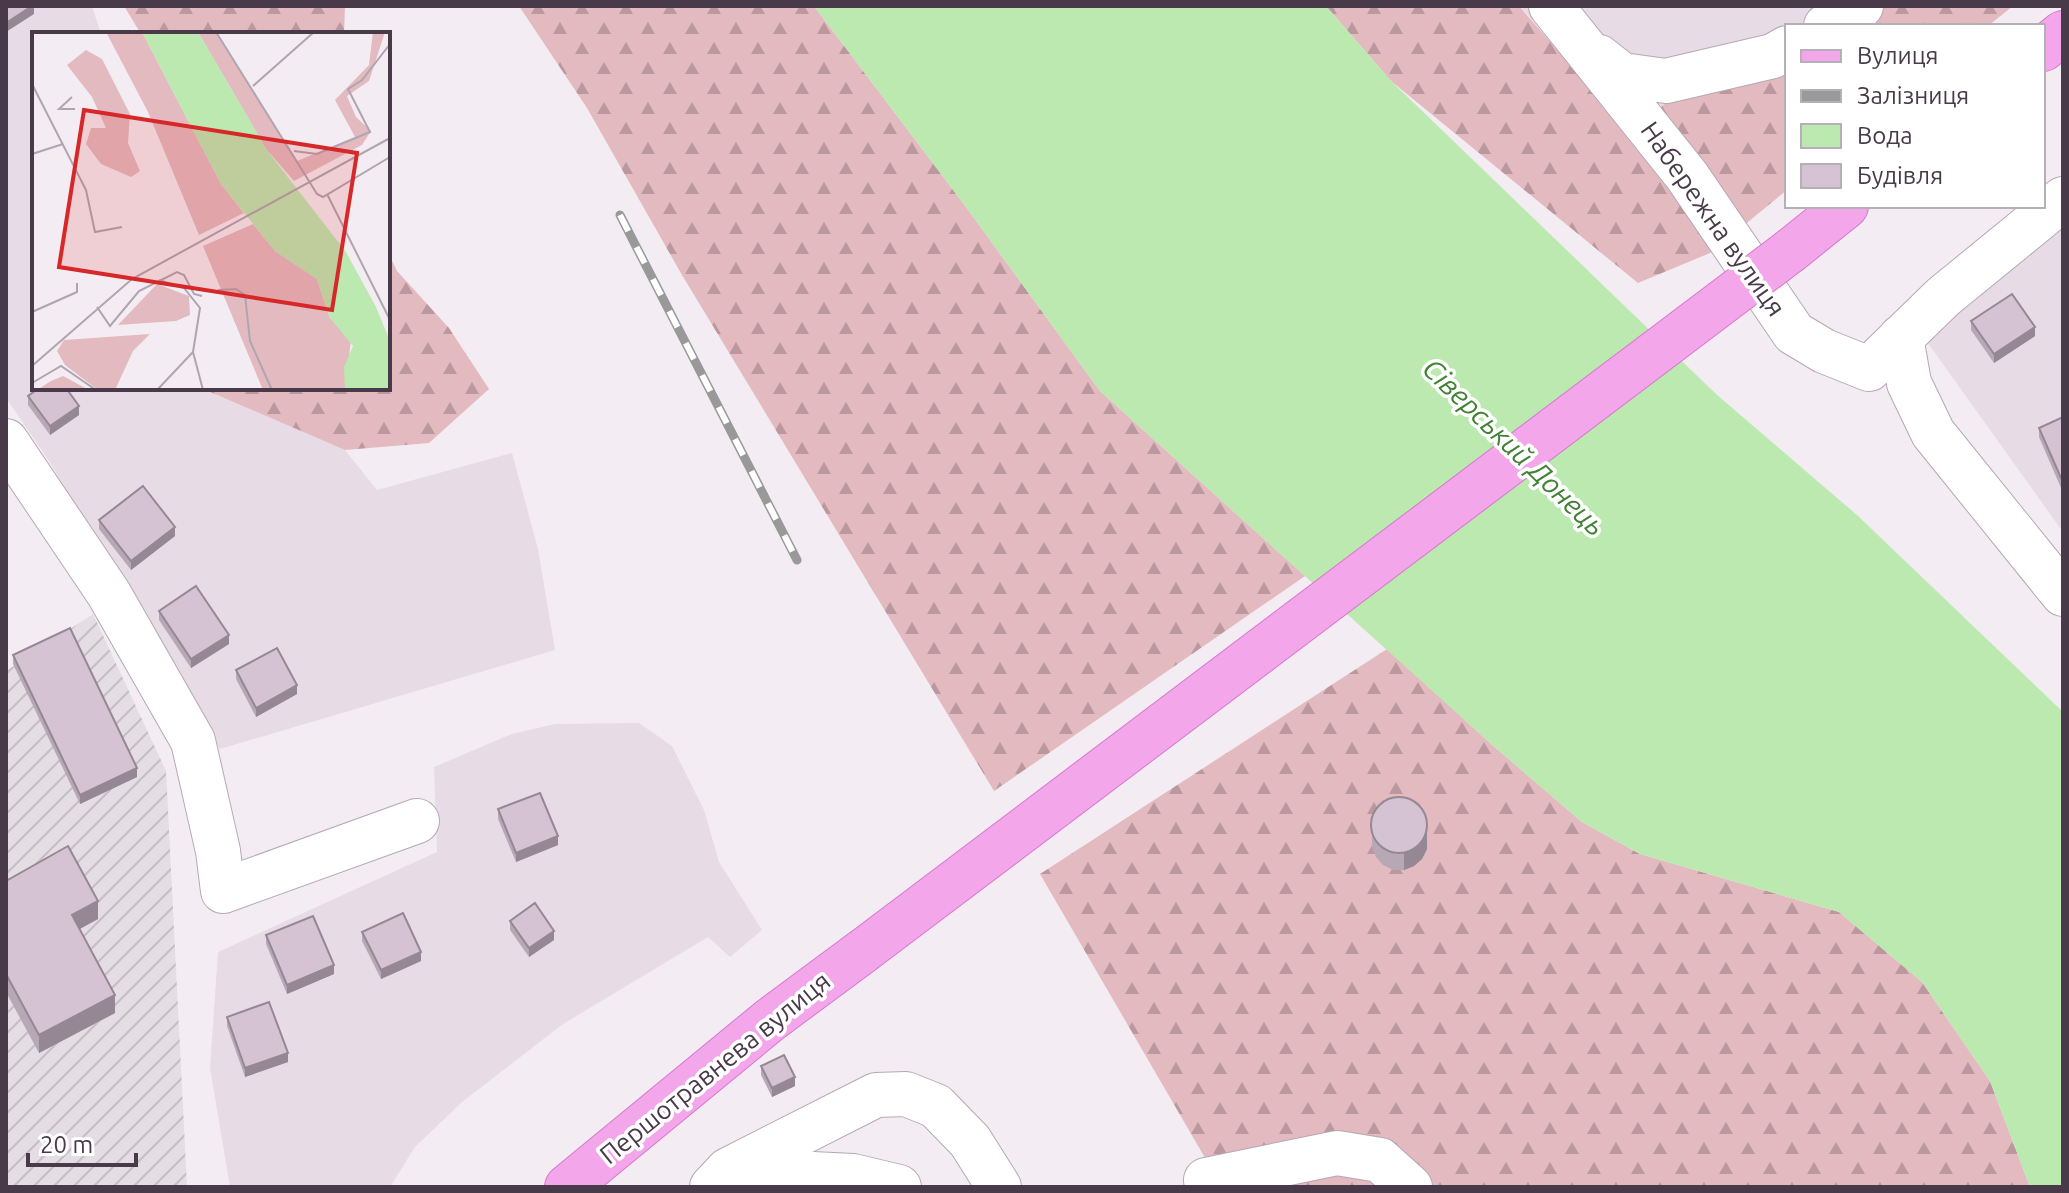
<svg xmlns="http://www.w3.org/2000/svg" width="2069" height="1193" font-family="Ubuntu,sans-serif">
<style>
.residential{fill:#e7dbe6}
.industrial{fill:url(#industrial-furrows)}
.forest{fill:url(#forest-firs)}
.water{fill:#bbe9b0}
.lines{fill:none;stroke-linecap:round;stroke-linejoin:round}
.minor-casing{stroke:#b6a7b6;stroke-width:46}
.major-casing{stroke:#d778cd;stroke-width:46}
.minor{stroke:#fff;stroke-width:44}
.major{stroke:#f3a6ea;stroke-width:44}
.rail-casing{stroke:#999;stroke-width:9}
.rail{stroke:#fff;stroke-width:6;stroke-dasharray:18;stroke-linecap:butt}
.major-bridge-casing{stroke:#d778cd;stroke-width:46;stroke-linecap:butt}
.major-bridge{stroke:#f3a6ea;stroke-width:44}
.wall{fill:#b7a8b6}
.shaded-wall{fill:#958894}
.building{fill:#d5c3d4;stroke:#958894;stroke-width:2}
.labels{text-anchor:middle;stroke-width:7;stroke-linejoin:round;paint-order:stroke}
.street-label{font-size:26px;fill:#483a48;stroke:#fff}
.water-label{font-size:28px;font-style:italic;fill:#418234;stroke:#fff}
.inset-road{fill:none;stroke:#afa5af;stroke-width:2}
.view{fill:#d62828;fill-opacity:0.15;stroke:#d62828;stroke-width:4}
.inset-edge{fill:none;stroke:#483a48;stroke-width:4}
</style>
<defs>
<pattern id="industrial-furrows" width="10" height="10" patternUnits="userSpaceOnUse" patternTransform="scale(2)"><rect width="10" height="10" fill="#e4dde4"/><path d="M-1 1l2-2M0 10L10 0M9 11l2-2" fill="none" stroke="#c5bec5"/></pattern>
<pattern id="forest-firs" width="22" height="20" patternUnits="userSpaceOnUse" patternTransform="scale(2)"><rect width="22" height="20" fill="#e3bac0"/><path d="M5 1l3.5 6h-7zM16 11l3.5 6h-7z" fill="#ba989e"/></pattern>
</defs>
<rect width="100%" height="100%" fill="#f4ecf3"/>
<path class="residential" d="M6 6H92L101 34H34V388H201L345 450 377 490 512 453 538 549 555 650 220 749 49 461 6 398Z
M1520 6H1866L1839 26H1787V56L1632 135Z
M2063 228V532L1925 339Z
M639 723 672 746 704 810 719 862 762 930 730 957 708 937 563 1024 462 1102 415 1147 390 1187H230L210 1068 218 952 437 852 434 767 512 734 555 724Z"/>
<path class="industrial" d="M93 614 166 771 187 1187H6V671Z"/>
<path class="forest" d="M124 6H345L344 34H141Z
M519 6H814L966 207 1100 391 1305 576 994 791 682 275 587 108Z
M1326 6H1519L1632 135 1680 89 1787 56V190L1710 253 1638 283 1391 81Z
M1868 6H2013L1988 26H1840Z
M388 252 397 271 449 328 489 389 429 443 345 450 201 388H388Z
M1387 649 1490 743 1582 822 1640 854 1839 912 1922 982 1990 1081 2030 1187H1222L1040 874Z"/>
<path class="water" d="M814 6H1326L1391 81 1716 394 1858 516 2063 712V1187H2030L1990 1081 1922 982 1839 912 1640 854 1582 822 1490 743 1100 391 966 207Z"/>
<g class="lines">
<g class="minor-casing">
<path id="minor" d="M1551 6 1687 176 1794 333 1824 351 1869 369 1943 297 2063 199
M1826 26 1861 6
M1599 57 1622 75 1666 81 1773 56 1787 48
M1901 337 1909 383 1933 433 2063 594
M6 441 109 594 193 741 218 851 223 891 417 821
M731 1170 853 1176 899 1187
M1206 1180 1337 1153 1380 1160 1410 1187
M712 1187 728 1170 876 1095 906 1094 936 1106 970 1141 999 1187"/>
</g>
<g class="major-casing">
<path id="major" d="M2043 49 2063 33
M1790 251 1846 206
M567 1187 770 1020 863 951"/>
</g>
<use href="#minor" class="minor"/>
<use href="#major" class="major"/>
<g class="rail-casing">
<path id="rail" d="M620 215 797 560"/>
</g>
<use href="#rail" class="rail"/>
<g class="major-bridge-casing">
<path id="major-bridge" d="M863 951 1790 251"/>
</g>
<use href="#major-bridge" class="major-bridge"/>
</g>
<path class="wall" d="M1971 321 2035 336 1994 363 1971 330Z
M28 396 79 415 50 435 28 405Z
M2063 417 2061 488 2039 437V428Z
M99 520 175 536 131 570 99 529Z
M159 611 229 644 191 668 159 620Z
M13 655 137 777 80 804 13 664Z
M236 670 297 694 256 717 236 679Z
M498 809 558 845 516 862 498 819Z
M1372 829 1427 849 1422 859 1414 866 1404 870H1393L1383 865 1376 857 1372 847Z
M6 881 98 919 80 929 115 1013 39 1053 6 992Z
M510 921 554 940 529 957 510 930Z
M362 932 421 961 381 979 362 941Z
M266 935 334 974 287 994 266 944Z
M227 1017 288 1062 245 1077 227 1026Z
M761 1066 795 1086 772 1097 761 1075Z"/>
<path class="shaded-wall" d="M32 6H34V14L6 32V23Z
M2035 327V336L1994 363V354Z
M79 406V415L50 435V426Z
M175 527V536L131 570V561Z
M229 635V644L191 668V659Z
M297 685V694L256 717V708Z
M137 768V777L80 804V795Z
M1427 820V849L1422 859 1414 866 1404 870V853Z
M558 836V845L516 862V853Z
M98 901V919L72 933V915Z
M554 931V940L529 957V948Z
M421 952V961L381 979V970Z
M334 965V974L287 994V985Z
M115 995V1013L39 1053V1035Z
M288 1053V1062L245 1077V1068Z
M795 1077V1086L772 1097V1088Z"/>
<path class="building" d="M6 6H32L6 23Z
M2012 294 2035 327 1994 354 1971 321Z
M39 388H66L79 406 50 426 28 396Z
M2063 417V478H2061L2039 428Z
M143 486 175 527 131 561 99 520Z
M196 586 229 635 191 659 159 611Z
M70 628 137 768 80 795 13 655Z
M277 648 297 685 256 708 236 670Z
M540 793 558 836 516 853 498 809Z
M1371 825a28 28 0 1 1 56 0a28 28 0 1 1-56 0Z
M68 846 98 901 72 915 115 995 39 1035 6 974V881Z
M535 903 554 931 529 948 510 921Z
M403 913 421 952 381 970 362 932Z
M313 916 334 965 287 985 266 935Z
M269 1002 288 1053 245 1068 227 1017Z
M784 1055 795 1077 772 1088 761 1066Z"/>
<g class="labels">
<g class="street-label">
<text transform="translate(1713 219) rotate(55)" y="9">Набережна вулиця</text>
<text transform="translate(715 1068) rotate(-39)" y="9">Першотравнева вулиця</text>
</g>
<g class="water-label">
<text transform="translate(1514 447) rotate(44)" y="10">Сіверський Донець</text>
</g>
</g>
<g transform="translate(32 32)">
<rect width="358" height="358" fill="#f4ecf3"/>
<path d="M74 0H110L189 152 212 181 167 203 116 80ZM166 0H183L265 129 323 105 303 68 337 33 341 0H353L337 49 315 64 324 85 339 99 330 113 262 149 234 117ZM54 18 70 27 98 82 96 111 108 139 99 145 69 132 54 112 59 96H74L60 65 35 33ZM221 192 243 219 285 247 298 286 319 308 313 358H231L171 214ZM125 252 157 264 158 283 144 289 86 293ZM118 302 101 319 83 358H66L33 333 25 319 32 308Z" fill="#e3bac0"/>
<path d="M31 344 57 358H5L19 349Z" fill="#e3bac0"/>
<path d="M110 0H166L234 117 314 220 344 275 358 309V358H313L312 335 321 314 298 286 285 247 243 219 189 152Z" fill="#bbe9b0"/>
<path class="inset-road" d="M184 0 285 162 291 165 358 125M0 52 54 158 63 200 90 195M221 54 282 0M40 65 27 77H43M262 119 285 122 338 100 316 57 330 48 358 12M0 122 31 112M295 162 358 288M127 248 152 256 168 276 161 320 171 358M186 258 204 257 213 263 218 309 240 358M65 275 78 294 107 259 145 240 152 243 162 262 170 264M0 280 45 260V251M0 334 100 247 358 106M0 351 29 334 64 358M125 358 161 320"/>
<path class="view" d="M52 78 325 121 300 278 27 235Z"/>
<rect width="358" height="358" class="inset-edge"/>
</g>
<rect width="2069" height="1193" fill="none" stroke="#483a48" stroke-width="16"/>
<rect x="1785" y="24" width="260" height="184" fill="#ffffff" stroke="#b6b0b6" stroke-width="2"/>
<rect x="1801" y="50" width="40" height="12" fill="#f3a6ea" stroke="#b6b0b6" stroke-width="2"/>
<text x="1857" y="64" font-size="24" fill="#483a48">Вулиця</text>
<rect x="1801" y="90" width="40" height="12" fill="#999999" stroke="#b6b0b6" stroke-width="2"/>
<text x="1857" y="104" font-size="24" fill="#483a48">Залізниця</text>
<rect x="1801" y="124" width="40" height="24" fill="#bbe9b0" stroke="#b6b0b6" stroke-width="2"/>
<text x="1857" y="144" font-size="24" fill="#483a48">Вода</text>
<rect x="1801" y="164" width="40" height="24" fill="#d5c3d4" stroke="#b6b0b6" stroke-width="2"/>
<text x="1857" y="184" font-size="24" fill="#483a48">Будівля</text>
<path d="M28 1153v12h108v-12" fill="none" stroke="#483a48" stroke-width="4"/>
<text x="40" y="1153" font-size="24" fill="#483a48" stroke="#ffffff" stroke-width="6" paint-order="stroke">20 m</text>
</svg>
